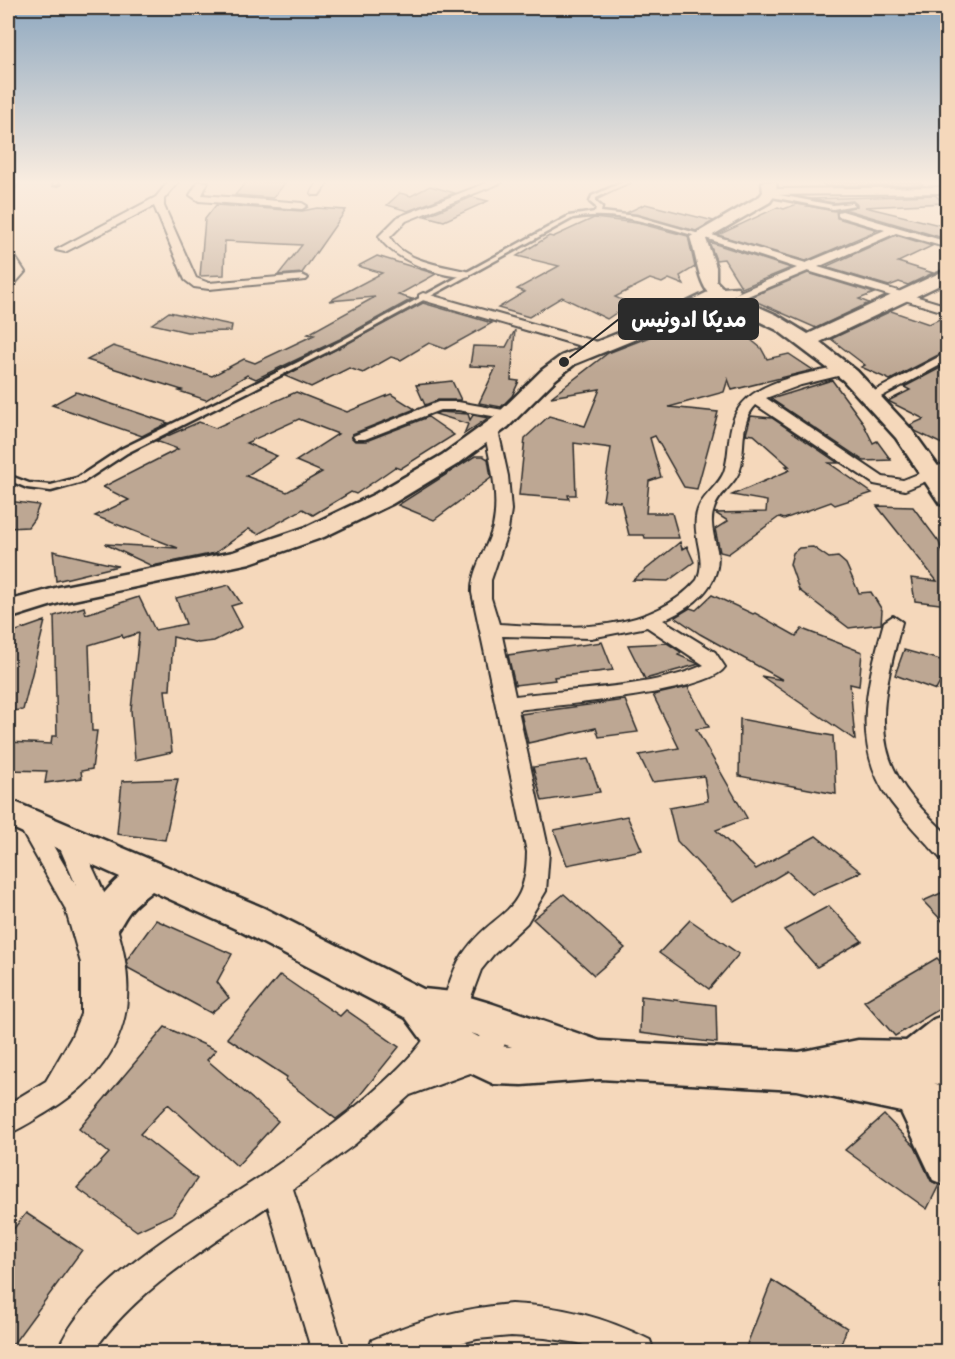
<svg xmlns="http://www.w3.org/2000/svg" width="955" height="1359" font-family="'Indie Flower','Playpen Sans Arabic',sans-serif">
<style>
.building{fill:#bda793;stroke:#2b2b2b;stroke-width:1.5;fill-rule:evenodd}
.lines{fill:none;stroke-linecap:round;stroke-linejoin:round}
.lane-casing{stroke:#2b2b2b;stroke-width:5}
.street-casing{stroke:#2b2b2b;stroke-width:4}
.secondary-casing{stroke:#2b2b2b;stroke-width:5}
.lane{fill:#f5d8bb;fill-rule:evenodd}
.street{fill:#f5d8bb;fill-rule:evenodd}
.secondary{fill:#f5d8bb;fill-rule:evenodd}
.leader{fill:none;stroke:#2b2b2b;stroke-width:2}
.callout-dot{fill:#2b2b2b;stroke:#f5d8bb;stroke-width:2}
.callout{fill:#2b2b2b;stroke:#2b2b2b;stroke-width:2}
.callout-label{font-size:22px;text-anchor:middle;font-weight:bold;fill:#fff}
</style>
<rect width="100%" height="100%" fill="#f5d8bb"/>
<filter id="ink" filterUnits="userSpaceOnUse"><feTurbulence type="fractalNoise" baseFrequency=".0167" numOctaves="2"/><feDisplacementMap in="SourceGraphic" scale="12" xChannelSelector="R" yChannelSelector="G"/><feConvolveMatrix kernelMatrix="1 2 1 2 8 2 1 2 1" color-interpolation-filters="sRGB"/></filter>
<g filter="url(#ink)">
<path class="building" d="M246 182H286L273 198 235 195Z
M821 182H919L923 185 825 186Z
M430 186 455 193 408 211 387 205 400 193 411 196Z
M935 195 944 203 865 207 948 227V236L943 238 844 209 857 206 853 201 833 203 811 199Z
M472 197 488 201 444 221 425 216Z
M645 204 714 221 696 231 626 213Z
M797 204 836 211 837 218 878 230 806 261 718 235 778 207 784 209Z
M216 205 302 211 317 208 346 210 302 273 278 275 302 245 225 241 224 275 200 276 205 219Z
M594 218 637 223 688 236 695 267 680 276 684 285 669 279 662 283 650 279 615 297 655 315 638 323 616 313 607 319 562 297 529 317 498 308 525 292 517 289 559 266 517 256 549 236 553 237Z
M896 235 932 246 898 262 933 273 908 285 899 282 889 286 825 267Z
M709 242 791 268 742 288 724 259 716 260Z
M377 256 436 274 398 295 412 299 340 339 256 379 247 375 206 400 179 391 182 390 87 360 113 346 212 376 244 359 255 363 314 335 308 334 375 297 329 301 382 273 358 266Z
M808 273 874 293 859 299 869 303 816 328 748 298Z
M423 303 492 323 445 349 429 343 401 360 391 357 363 373 349 368 311 387 285 376Z
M730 310 756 326 739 330 761 348 767 359 789 354 813 370 732 390 728 379 724 392 669 407 718 412 697 489 684 487 655 436 650 438 661 477 649 481 646 513H672L679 538H645L644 535H629L621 502 603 500 611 448 574 443 576 495H568L569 499 519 495 525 438 549 416 585 426 600 389 551 397 608 353 660 333 658 332 675 324 679 326 718 317 712 314Z
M891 311 929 324 948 315V350L890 380 861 367 865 365 831 339Z
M169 312 232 325 231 331 187 332 152 324Z
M515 330 511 380 519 381 512 396 501 407 479 403 496 367 470 366 473 346 506 347Z
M948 364V447L915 431 910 425 924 419 888 401 910 390 904 387Z
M832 380 862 421 873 443 877 441 891 460 864 461 771 399Z
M452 381 461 400H438L425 405 416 385Z
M76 392 168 423 142 436 52 405Z
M296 392 347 412 391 394 415 409 352 434 351 437 355 441H366L428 417 454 435 400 469 395 467 356 494 351 492 313 515 303 509 258 534 249 529 215 553 152 566 105 544 178 548 95 516 129 500 103 487 178 449 156 441 199 422 215 428ZM299 419 338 434 296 461 322 472 287 492 246 476 277 456 246 443Z
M440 412 468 414 470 420 473 415 488 418 464 434 468 424 435 414Z
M751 416 772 418 838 463H829L872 493 835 505 831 502 784 519 779 517 728 554 720 552 715 529 728 521 715 513 766 512 767 501 732 495 790 470 786 466H789L754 435 746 434Z
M475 456H483L488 459 491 478 434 520 398 505Z
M8 501 39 505 34 519 28 527 8 528Z
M877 506 913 507 939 542 948 566V605L915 601 911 578 937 581Z
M680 542 682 549 687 546 694 562 668 581 633 580Z
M813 547 829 558 838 557 846 564 859 593 871 592 882 610 881 624 849 628 799 590 790 564 793 553 799 548Z
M53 551 118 566 56 581Z
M229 585 241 603 231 606 242 627 214 641 198 643 173 637 170 690H165L172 752 135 760 131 710 139 633 123 638 122 635 89 645 92 731H97L92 769 81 771 82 778 45 783 47 771 8 770V742L51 744 52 736H57L54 616 84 607 86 614 139 597 155 630 186 624 176 598Z
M712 595 753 614 755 613 796 636 802 629 862 652 859 686 850 684 855 740 761 676 783 680 700 634 675 617 690 608 696 610Z
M45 621 23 710 8 711V634Z
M602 642 613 670 554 677 555 680 515 685 508 655Z
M667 643 681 652 678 655 699 664 645 679 628 645Z
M904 650 948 662V667L936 690 895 675Z
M688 687 709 727 696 729 747 818 716 830 756 869 816 836 861 872 812 894 787 871 735 902 677 841 669 808 708 801 704 776 652 782 639 755 679 748 653 695Z
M625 700 638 732 599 737 596 728 528 743 521 714Z
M740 719 833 736 836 794 739 776Z
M588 759 600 792 542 801 533 767Z
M178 779 165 840 117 834 122 781Z
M627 816 642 850 567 865 554 830Z
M948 890V927L923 901Z
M564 894 625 948 594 975 533 919Z
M829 906 862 941 817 967 784 930Z
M156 920 232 954 217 982 229 998 211 1013 128 968 126 961Z
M690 920 739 954 709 989 659 953Z
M937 958 948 969V1004L895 1036 864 1001Z
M280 975 340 1016 346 1010 399 1047 348 1110 336 1119 285 1080 287 1077 227 1038Z
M641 996 716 1005 717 1043 640 1033Z
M165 1027 216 1050 207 1060 278 1121 237 1166 168 1104 140 1134 197 1179 173 1214 137 1231 77 1188 109 1153 79 1129Z
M884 1115 915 1147 931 1181 939 1185 927 1209 845 1150Z
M26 1213 82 1250 8 1351V1236Z
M772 1280 847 1328 838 1352H744Z"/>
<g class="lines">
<g class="lane-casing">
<path id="lane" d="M52 182H57L59 184 54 185Z
M623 182H630L596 198V202L602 207 601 212 636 216 703 235 700 237C658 226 617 210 573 218L345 343 127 453 83 482 51 491 27 488 8 480V475L29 483 51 485 77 478 121 449 341 341 569 216 595 212 596 207 590 202 592 196Z
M769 193 833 205 852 203 855 205 833 209 767 196Z"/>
</g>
<g class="street-casing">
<path id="street" d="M8 182H18L11 195 8 196Z
M168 182H178L164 199V206L196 278 209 283 302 275 308 278 306 280 209 289 194 287 185 280 154 206 65 252 56 250 156 197Z
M198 182H208L202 195 302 203 307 206 302 209 199 201 190 195Z
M318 182H328L319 195H313L311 193Z
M489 182H503L406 221 390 237C402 262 446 266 470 272V276C447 281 389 258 379 236L398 217Z
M948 187 946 193 770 195 765 192 770 189Z
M842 211 948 242V248L896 233 818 267 948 306V313L808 271 743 298H735V294L797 268 696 235 705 233 806 263 885 230 838 216V212Z
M8 251 12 252 25 272 12 287 8 288V278L13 272 8 262Z
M423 293 601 343 602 346 596 350 591 349 419 299V295Z
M948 352V361L877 399H867L865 396Z
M845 366 850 367V373L801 385 766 398 883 477 903 480 948 462V472L905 490 874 484 756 405C740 421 745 445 741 466 737 484 719 492 714 509 709 522 714 536 717 550 723 585 692 608 663 620L715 652 725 667C708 694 553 705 518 710L549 852 546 891 527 923 493 955 481 970 462 1021 443 1058C459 1054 473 1048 483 1033 489 1023 488 1016 500 1012L509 1015 513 1024 503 1048 484 1068 410 1095 355 1144 293 1189 345 1352H312L268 1206C207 1248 136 1289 93 1352H57C86 1280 194 1221 257 1179 300 1149 344 1119 383 1083 404 1064 425 1043 437 1017 447 996 450 973 463 954 495 908 526 919 527 852L472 593C471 569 487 550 493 527 500 495 490 461 484 430L486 427 491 426 498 430 508 476 511 510 508 530 491 580V598L499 624C564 628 648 636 697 580 707 559 693 539 696 518 698 497 717 489 724 472 730 455 727 435 734 418 748 379 810 374 845 366ZM647 627 704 665C654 688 571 689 515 696L502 636 591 638Z
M438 402H458L509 411 516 415 509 419 458 410H440L365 439H355L353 436Z
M893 616 902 622C890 668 872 726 895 771 907 796 928 816 948 835V860L940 858C923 839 906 822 891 802 850 746 867 684 884 622Z
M27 812 35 815 76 885 56 839 59 833 67 830 75 833C128 933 169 1036 52 1109 37 1118 23 1128 8 1134V1104L46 1081 71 1038 81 1014V963L65 908 16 821 19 815Z
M511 1304C562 1306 604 1317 650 1340L654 1352H603L578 1343 545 1338 511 1336 477 1339 425 1352H368L372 1340C418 1320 461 1308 511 1304Z"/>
</g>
<g class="secondary-casing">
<path id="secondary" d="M762 182H776L777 192 770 202 706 239 716 267V281L723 288 737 287 740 291 733 296 736 297 777 315 808 334 948 269V281L820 342 857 371 911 429 948 480V506L940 504 896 438 843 380 777 330 717 301 658 330 575 364 556 379 508 427 458 464 392 504 324 537 250 563 59 603 8 619V602L11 600 59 587 233 552 306 527 375 494 442 455 493 418 542 370 561 356 646 322 708 292C698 280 696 254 690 237L760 196 763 192Z
M8 799 264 908 423 989 453 992 493 1004 600 1041 799 1052 858 1040 906 1041 934 1019 948 1014V1087L934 1083 948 1089V1186L933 1180 901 1112 797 1090 600 1079 522 1085 494 1084 447 1062 428 1048 406 1018 238 930 152 891C145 897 136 903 130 911 116 929 118 945 90 935L85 924C94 905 105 890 120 877L8 826ZM471 1033 512 1047 496 1046Z"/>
</g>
<use href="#lane" class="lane"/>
<use href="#street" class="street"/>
<use href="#secondary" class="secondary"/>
</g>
</g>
<linearGradient id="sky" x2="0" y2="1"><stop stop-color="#8ea8c0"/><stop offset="0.49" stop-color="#faede0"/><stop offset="1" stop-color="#faede0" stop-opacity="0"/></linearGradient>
<rect width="955" height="372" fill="url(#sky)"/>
<path class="leader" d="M564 362L619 319"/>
<circle class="callout-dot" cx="564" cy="362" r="6"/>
<rect class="callout" x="619" y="299" width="139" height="40" rx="6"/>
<g class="callout-label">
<text x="689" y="327">مديكا ادونيس</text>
</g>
<rect width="955" height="1359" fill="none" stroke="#f5d8bb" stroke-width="30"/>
<rect x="15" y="15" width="925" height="1329" fill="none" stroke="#2b2b2b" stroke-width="2" filter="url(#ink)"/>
</svg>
